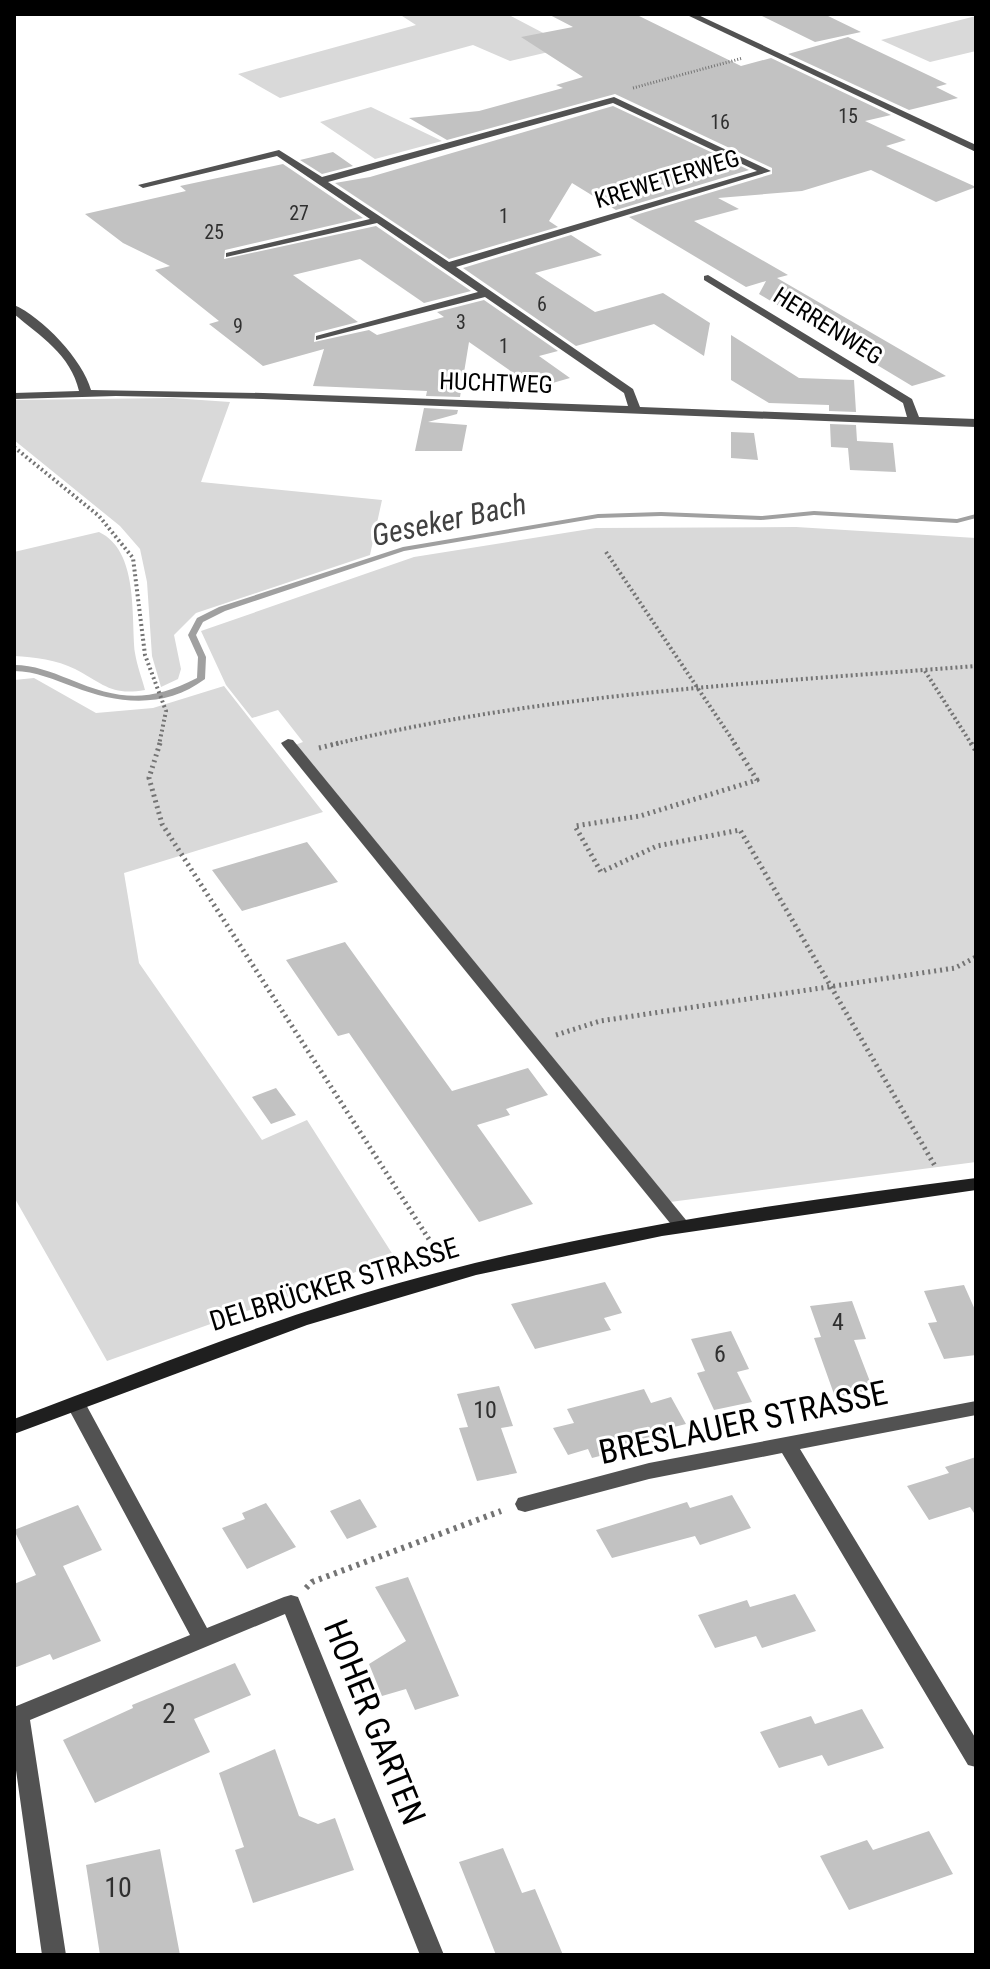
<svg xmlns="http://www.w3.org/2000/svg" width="990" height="1969" font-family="'Roboto Condensed',sans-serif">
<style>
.green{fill:#d9d9d9}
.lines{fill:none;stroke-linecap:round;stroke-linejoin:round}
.stream{fill:#a0a0a0;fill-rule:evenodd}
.building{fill:#c2c2c2}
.path-far3{stroke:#747474;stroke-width:3;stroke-dasharray:1 2;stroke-linecap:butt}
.path-far2{stroke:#747474;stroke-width:4;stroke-dasharray:2 3;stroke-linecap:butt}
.path-far1{stroke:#747474;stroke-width:5;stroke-dasharray:2 4;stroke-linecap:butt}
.path{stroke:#747474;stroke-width:6;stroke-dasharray:3 5;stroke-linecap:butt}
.service{fill:#525252;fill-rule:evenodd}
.minor{fill:#525252;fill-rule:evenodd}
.tertiary{fill:#525252;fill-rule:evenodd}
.secondary{fill:#1f1f1f;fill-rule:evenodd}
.labels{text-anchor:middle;stroke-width:6;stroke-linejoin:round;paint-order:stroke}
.far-number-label{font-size:20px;fill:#303030}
.far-street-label{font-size:24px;fill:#000;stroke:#fff}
.number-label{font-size:24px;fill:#303030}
.street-label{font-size:28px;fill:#000;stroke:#fff}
.near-number-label{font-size:28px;fill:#303030}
.water-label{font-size:30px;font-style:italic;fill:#414141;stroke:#fff}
.near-street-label{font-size:34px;fill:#000;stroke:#fff}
</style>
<rect width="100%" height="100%" fill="#fff"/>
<path class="green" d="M399 14H507L570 47 510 61 473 45 280 98 238 74 416 25Z
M976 16V51L930 62 881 40Z
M371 107 442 141 375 159 320 122Z
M172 398 230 402 201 482 382 500 370 555 196 613 174 635 181 669 178 679 161 687 152 656 147 582 140 549 120 526 14 440V400Z
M796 527 976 538V1162L670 1202 295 745 303 742 278 710 252 718 226 685 201 631 414 557 596 528Z
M99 532C139 551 131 616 135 653 137 666 142 678 145 690 111 696 104 684 75 669 57 660 35 657 14 656V552Z
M34 678 96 713 153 708 224 686 323 812 124 873 139 963 262 1140 307 1120 395 1258 107 1361 14 1197V680Z"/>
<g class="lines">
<path class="stream" d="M814 511 957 519 976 514V518L957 523 814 515 761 520 661 516 598 518 404 551 225 611 203 622 196 635 206 657 205 679C165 709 118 704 74 687 54 680 36 671 14 671V665C34 665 51 672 69 679 119 700 148 703 197 678L198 657 188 635 197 618 219 607 403 547 598 514 661 512 761 516Z"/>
</g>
<path class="building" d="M548 14H635L741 66 771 58 891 115 865 121 906 140 886 146 976 187 936 202 871 170 802 191 718 198 739 209 694 221 788 275 777 278 946 376 912 386 759 294 766 281 746 287 629 217 772 174V168L615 94 447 140 409 118 479 111 563 88 556 85 583 77 521 37 573 27Z
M758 14H824L861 32 815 42Z
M848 37 947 84 936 87 958 98 909 110 788 54Z
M613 106 749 170 616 210 572 183 549 221 558 227 449 259 335 183 370 177Z
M333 152 353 166 322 174 300 160Z
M283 164 363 218 225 250 224 259 376 226 471 291 424 303 360 259 293 275 358 322 315 333 314 342 369 330 377 335 444 317 437 312 484 300 558 351 539 356 570 378 535 388 469 342 460 397 426 396 427 391 313 386 324 349 263 366 209 324 219 321 155 270 170 266 123 243 85 214 186 191 180 186Z
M571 235 602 255 535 273 595 312 663 293 710 323 704 356 654 324 576 346 463 268Z
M731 335 799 378 854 380 856 412 829 411V405L769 403 731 380Z
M424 408 458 410 457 414 428 422 467 425 462 451H415Z
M830 424 856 425 857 441 893 443 896 472 850 470 848 448 831 447Z
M731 432 754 433 758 460 731 458Z
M307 842 338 882 242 911 212 870Z
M345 942 452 1091 528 1068 548 1095 506 1109 510 1115 477 1125 533 1204 479 1222 349 1033 338 1036 286 960Z
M276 1088 296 1115 271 1124 252 1097Z
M605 1282 622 1313 604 1318 611 1330 535 1349 511 1304Z
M964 1285 976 1312V1355L944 1359 928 1323 937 1322 924 1291Z
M852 1301 866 1339 854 1340 874 1392 835 1397 814 1338 821 1337 810 1306Z
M731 1331 749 1369 737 1372 752 1402 714 1410 697 1373 705 1371 691 1339Z
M499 1386 513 1426 501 1428 517 1473 477 1481 459 1428 468 1427 457 1394Z
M644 1389 651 1403 671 1397 686 1424 666 1429 671 1437 631 1448 592 1458 588 1449 568 1455 553 1428 574 1423 567 1409Z
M976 1457V1516L970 1507 929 1520 907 1486 949 1473 945 1467Z
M732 1495 751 1528 700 1545 695 1536 612 1558 596 1530 687 1502 690 1508Z
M360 1499 377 1527 347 1539 330 1511Z
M266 1503 296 1547 247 1569 222 1528 245 1519 242 1513Z
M78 1505 102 1550 63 1566 101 1641 53 1660 50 1654 14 1668V1584L36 1575 14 1530Z
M408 1577 459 1696 415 1710 406 1689 382 1696 369 1664 406 1641 375 1587Z
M795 1594 816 1631 762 1648 756 1636 715 1648 698 1615 747 1600 750 1607Z
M235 1663 251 1695 194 1719 210 1752 95 1803 63 1740 133 1708 132 1705Z
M862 1709 884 1748 828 1766 822 1755 779 1768 760 1732 811 1716 815 1724Z
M275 1749 299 1816 318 1824 335 1818 354 1870 253 1903 235 1850 244 1847 219 1773Z
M929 1831 953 1874 849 1910 820 1856 867 1840 873 1850Z
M503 1848 522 1893 535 1889 563 1955H496L459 1862Z
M160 1849 180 1955H100L86 1865Z"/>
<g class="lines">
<path class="path-far3" d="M633 88 743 58"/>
<path class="path-far2" d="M14 447 99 516 133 558 145 655 166 711 159 745
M606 552 736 745
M925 671 972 745
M331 745C543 693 759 683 976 666"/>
<path class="path-far1" d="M160 743 149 778 162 824 441 1258
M734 743 757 780 640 816 575 826 601 872 657 846 740 830 935 1166
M971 743 976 751
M319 748 339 743
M556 1035 600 1021 955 968 976 957"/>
<path class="path" d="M306 1588 312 1582 501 1511"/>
<path class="service" d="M288 739 293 740 686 1220 689 1224 686 1228H674L283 746 281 743Z"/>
<path class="minor" d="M614 97 771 171 456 267 633 389 640 407 907 417 903 403 704 280V276L708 275 912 399 919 417 976 419V427L263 399 116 396 14 399V393L79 391C71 355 40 336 14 314V305C42 317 83 360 91 390L263 393 628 406 624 393 485 297 316 340V336L478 292 377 223 226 257V253L370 219 277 156 143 188 138 185 279 150 322 177ZM613 103 757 171 449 262 328 182Z
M76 1397 83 1399 207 1628 284 1597 291 1595 298 1597 444 1955H420L285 1614 30 1720 66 1955H42L14 1756V1707L190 1635 66 1404 69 1399Z
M976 1401V1415L800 1449 976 1739V1767L968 1765 782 1453 649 1479 525 1512 518 1510 515 1504 518 1498 525 1496 649 1463Z"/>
<path class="tertiary" d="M685 14H696L976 145V152Z"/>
<path class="secondary" d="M976 1178V1190L662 1236 476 1275 307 1325 14 1434V1419C148 1369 282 1314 421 1277 603 1228 789 1202 976 1178Z"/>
</g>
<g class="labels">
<g class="far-number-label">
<text x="848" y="123">15</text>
<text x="720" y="129">16</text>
<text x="299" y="220">27</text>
<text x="504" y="223">1</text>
<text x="214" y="239">25</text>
<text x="542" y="311">6</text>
<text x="461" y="329">3</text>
<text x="238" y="333">9</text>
<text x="504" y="353">1</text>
</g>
<g class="far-street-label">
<text transform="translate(667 179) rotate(-17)" y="8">KREWETERWEG</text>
<text transform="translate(828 326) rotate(32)" y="8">HERRENWEG</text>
<text transform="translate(496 383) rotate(2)" y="8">HUCHTWEG</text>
</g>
<g class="number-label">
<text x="838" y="1330">4</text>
<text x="720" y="1362">6</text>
<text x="485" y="1418">10</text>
</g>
<g class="street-label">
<text transform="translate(334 1284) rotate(-17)" y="10">DELBRÜCKER STRASSE</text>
</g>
<g class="near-number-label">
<text x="169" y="1723">2</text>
<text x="118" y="1897">10</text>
</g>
<g class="water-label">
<text transform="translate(449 520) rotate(-12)" y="10">Geseker Bach</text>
</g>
<g class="near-street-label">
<text transform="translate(743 1422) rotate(-12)" y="12">BRESLAUER STRASSE</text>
<text transform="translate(375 1722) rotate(68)" y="12">HOHER GARTEN</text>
</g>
</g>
<rect width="990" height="1969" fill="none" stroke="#000000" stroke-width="32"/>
</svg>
